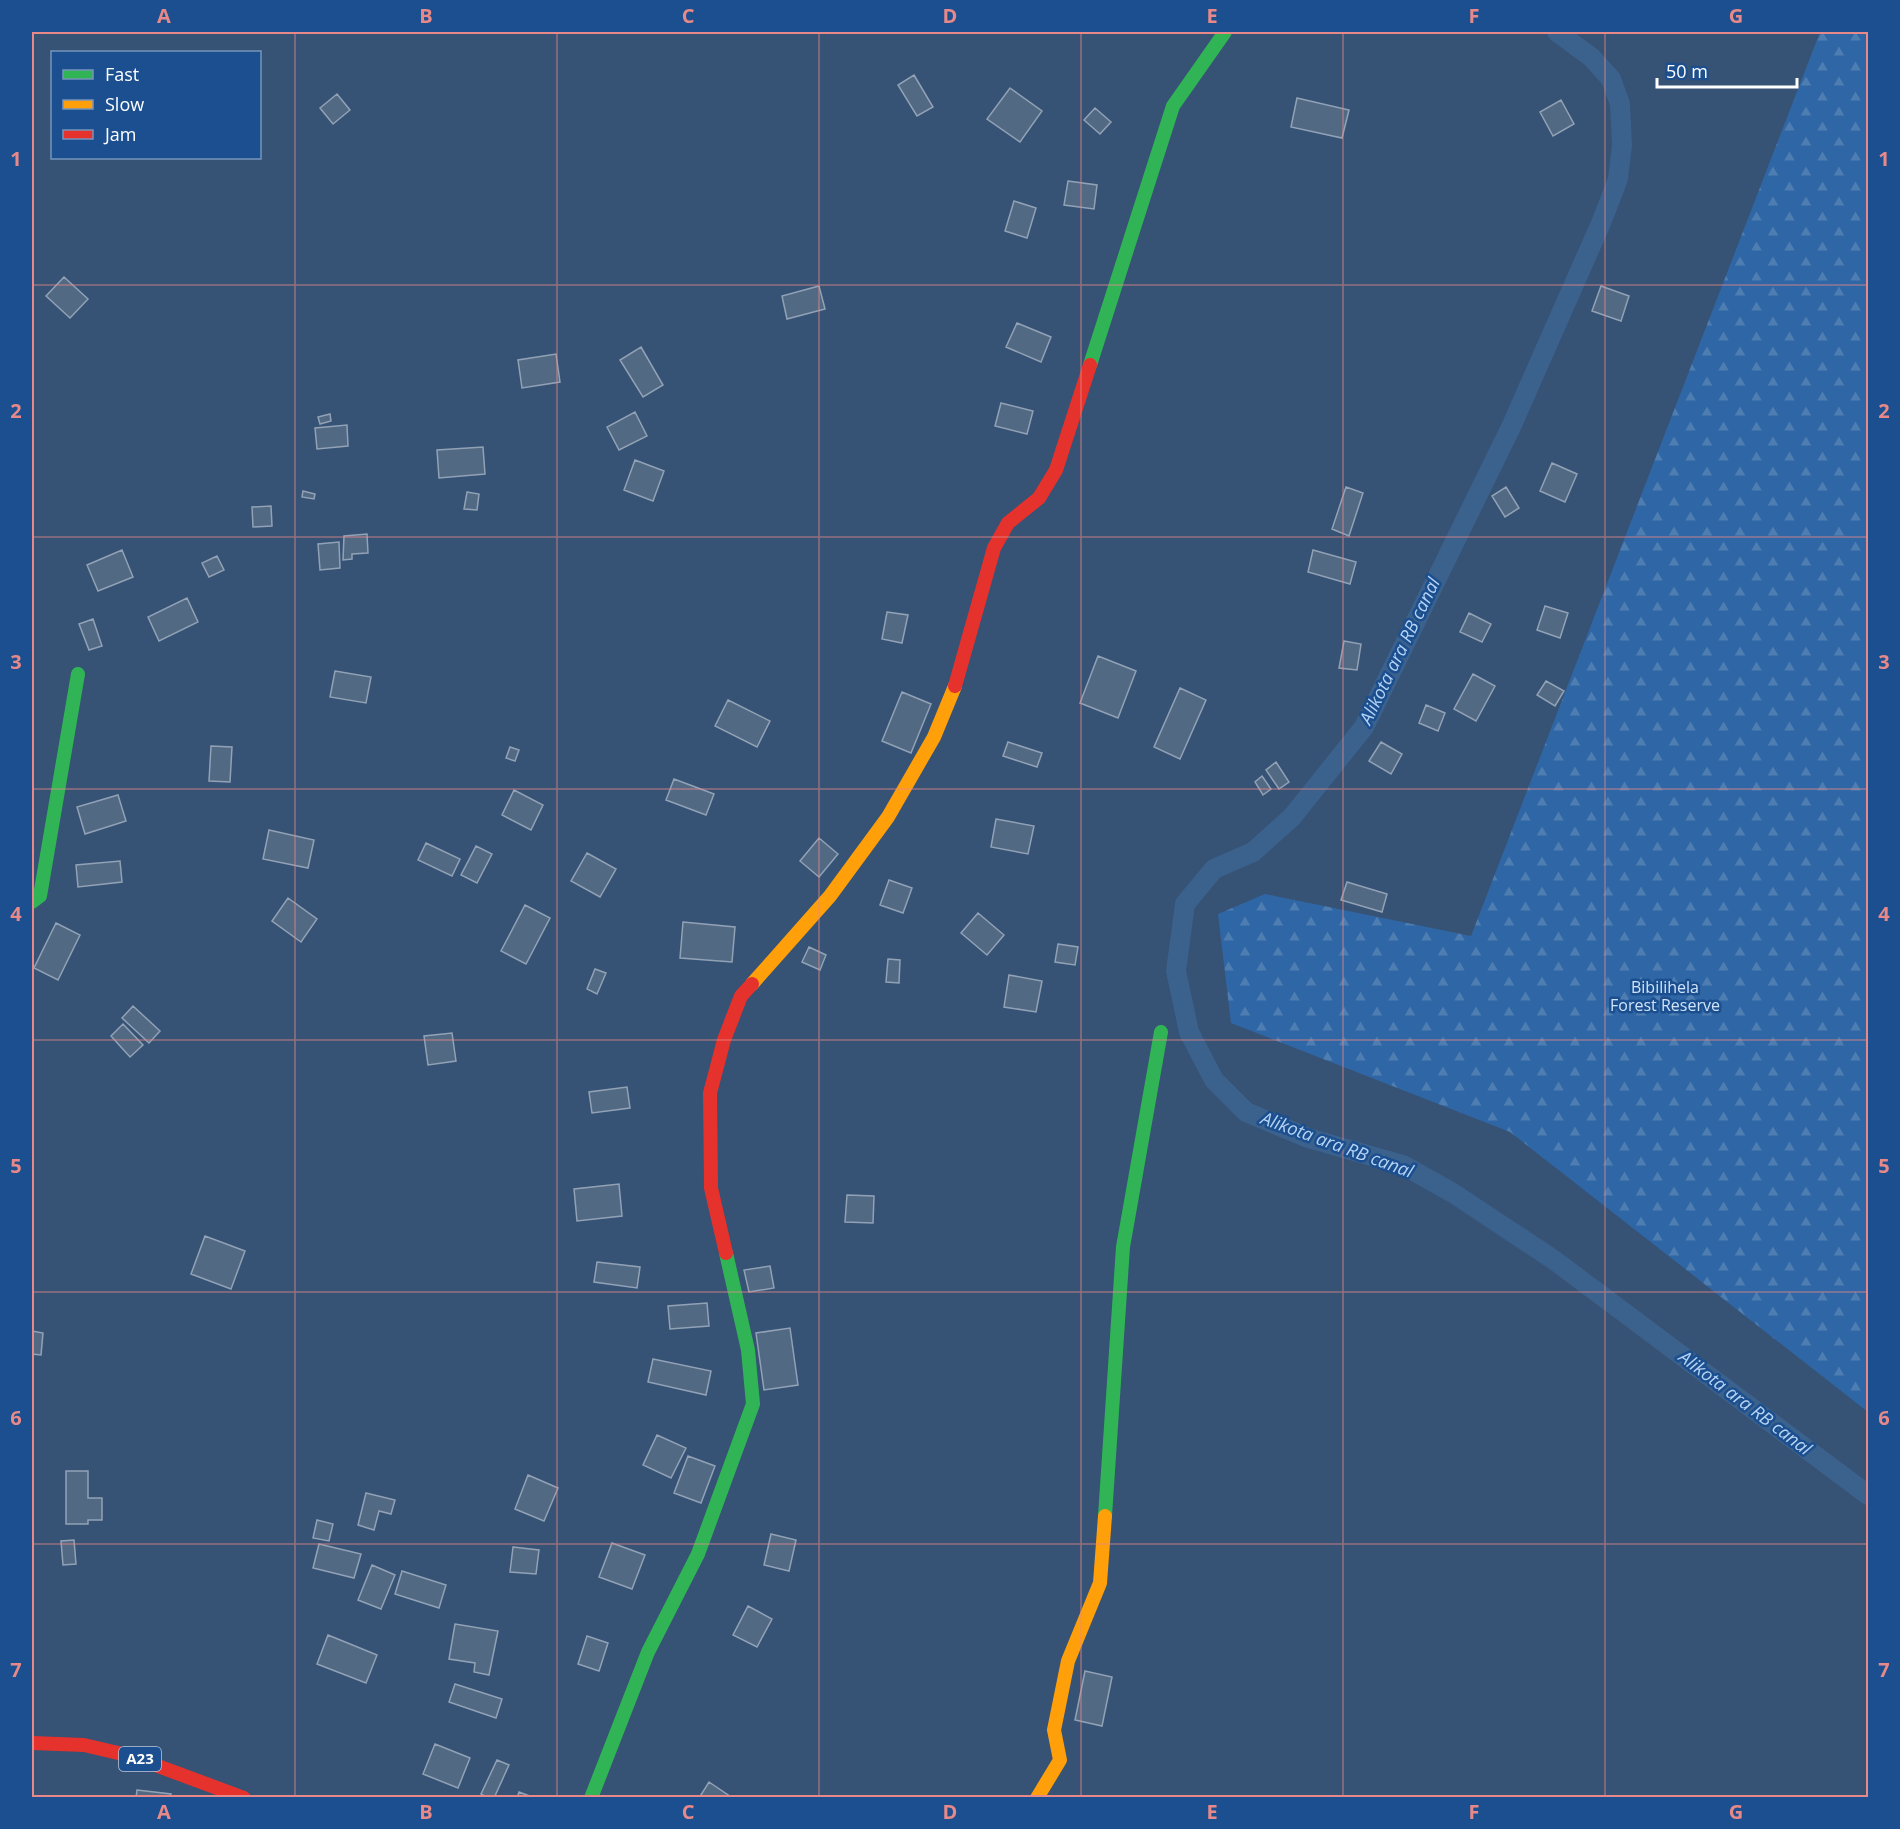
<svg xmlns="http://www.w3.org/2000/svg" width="1900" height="1829" font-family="'Open Sans',sans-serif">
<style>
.forest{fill:url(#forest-firs)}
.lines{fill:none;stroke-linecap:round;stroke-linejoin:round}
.canal{stroke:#3b618d;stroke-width:20}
.building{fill:#526984;stroke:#92a2b6;stroke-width:1.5}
.fast{stroke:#30b455;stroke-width:14}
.slow{stroke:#ff9f0a;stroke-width:14}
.jam{stroke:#e5322d;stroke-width:14}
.grid{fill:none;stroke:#e88989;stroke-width:1.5;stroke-opacity:0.55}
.labels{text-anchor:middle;stroke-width:5;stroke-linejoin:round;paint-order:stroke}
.shield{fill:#1b4f8f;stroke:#bbcadd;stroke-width:1.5}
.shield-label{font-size:15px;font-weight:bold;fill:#fff}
.park-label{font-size:16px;fill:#cfe3fa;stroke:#1b4f8f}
.water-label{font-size:18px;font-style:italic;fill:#b5d3f5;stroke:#1b4f8f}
.neatline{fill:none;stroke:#e88989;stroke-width:2}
.grid-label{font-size:20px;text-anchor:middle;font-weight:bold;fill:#e88989}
</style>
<defs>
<pattern id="forest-firs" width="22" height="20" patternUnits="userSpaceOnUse" patternTransform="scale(1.5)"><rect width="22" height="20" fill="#2f66a5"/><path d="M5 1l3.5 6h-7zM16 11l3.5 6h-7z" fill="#4e7db2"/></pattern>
</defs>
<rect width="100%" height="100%" fill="#365274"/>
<path class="forest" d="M1820 32H1868V1412L1510 1132 1231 1023 1218 914 1265 894 1471 936Z"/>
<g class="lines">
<path class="canal" d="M1557 32 1591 57 1611 79 1620 104 1622 145 1618 179 1601 223 1511 427 1364 727 1292 817 1253 852 1214 869 1185 904 1176 971 1189 1032 1214 1080 1246 1112 1308 1138 1403 1165 1453 1193 1554 1260 1868 1495"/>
</g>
<path class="building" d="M914 75 933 107 917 116 898 85Z
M1010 88 1042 111 1020 142 987 119Z
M337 94 350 110 333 124 320 108Z
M1297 98 1349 110 1342 138 1291 127Z
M1561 100 1574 124 1553 136 1540 112Z
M1095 108 1111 122 1100 134 1084 120Z
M1068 181 1097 185 1094 209 1064 205Z
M1014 201 1036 208 1027 238 1005 231Z
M64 277 88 299 70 318 46 296Z
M819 286 825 309 787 319 782 296Z
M1601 286 1629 296 1621 321 1592 311Z
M1017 323 1051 337 1041 362 1006 347Z
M641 347 663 385 643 397 620 360Z
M556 354 560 382 522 388 518 360Z
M1001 403 1033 411 1027 434 995 426Z
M635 412 647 436 619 450 607 427Z
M330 414 331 421 320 424 318 417Z
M347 425 348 446 317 449 315 428Z
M483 447 485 474 439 478 437 450Z
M635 460 664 471 653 501 624 490Z
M1552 463 1577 474 1565 502 1540 491Z
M1346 487 1363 493 1349 536 1332 529Z
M1506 487 1519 508 1505 517 1492 496Z
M303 491 315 494 314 499 302 497Z
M467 492 479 494 477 510 464 509Z
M271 506 272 526 253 527 252 507Z
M367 534 368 553 352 554V559L343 560 344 536Z
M339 542 340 568 320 570 318 544Z
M122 550 133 577 98 591 87 565Z
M1313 550 1356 562 1350 584 1308 572Z
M217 556 224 570 209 577 202 563Z
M187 598 198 622 159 641 148 617Z
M1545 606 1568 613 1560 638 1537 630Z
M887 612 908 615 902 643 882 639Z
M1469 613 1491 624 1482 642 1460 632Z
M93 619 102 646 89 650 79 624Z
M1344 641 1361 644 1357 670 1339 668Z
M1098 656 1136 671 1118 718 1080 703Z
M335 671 371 677 366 703 330 697Z
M1473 674 1495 686 1476 721 1454 709Z
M1546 681 1564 691 1555 706 1537 695Z
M1180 688 1206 700 1180 759 1154 747Z
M902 692 931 704 911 753 882 741Z
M728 700 770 721 757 747 715 726Z
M1426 705 1445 713 1438 731 1419 723Z
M1008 742 1042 753 1037 767 1003 756Z
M1381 742 1402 754 1391 774 1369 761Z
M211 746 232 747 230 782 209 781Z
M510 747 519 750 515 761 506 758Z
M1276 762 1289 782 1279 789 1266 770Z
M1262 776 1271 789 1263 795 1255 782Z
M674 779 714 794 706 815 666 800Z
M514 790 543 805 531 830 502 815Z
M118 795 126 821 85 834 77 807Z
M996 819 1034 826 1028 854 991 847Z
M269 830 314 840 308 868 263 859Z
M819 838 838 854 819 877 800 861Z
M426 843 460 859 452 876 418 860Z
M476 846 492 854 477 883 461 875Z
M587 853 616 869 600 897 571 881Z
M120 861 122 882 78 887 76 865Z
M889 880 912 888 903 913 880 905Z
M1347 882 1387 894 1382 912 1341 900Z
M288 898 317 919 301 942 272 921Z
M525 905 550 918 526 964 501 951Z
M978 913 1004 935 987 955 961 933Z
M683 922 735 927 732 962 680 958Z
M56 923 80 935 58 980 34 968Z
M1058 944 1078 947 1075 965 1055 962Z
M809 947 826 955 820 970 802 962Z
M888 959 900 960 899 983 886 982Z
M595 969 606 973 597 994 587 989Z
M1009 975 1042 981 1036 1012 1004 1007Z
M133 1006 160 1031 149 1043 122 1018Z
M123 1024 143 1045 130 1057 111 1036Z
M452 1033 456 1061 428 1065 424 1036Z
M627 1087 630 1108 592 1113 589 1092Z
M619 1184 622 1216 577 1221 574 1189Z
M847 1195 874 1196 873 1223 845 1222Z
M205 1236 245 1251 231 1289 191 1274Z
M597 1262 640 1267 637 1288 594 1282Z
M770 1266 774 1288 749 1292 744 1270Z
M707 1303 709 1326 670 1329 668 1306Z
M790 1328 798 1385 764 1390 756 1333Z
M32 1331 43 1333 41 1355 32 1354Z
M653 1359 711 1371 706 1395 648 1382Z
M657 1435 686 1448 671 1478 643 1465Z
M688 1456 715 1466 701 1503 674 1493Z
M66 1471H88V1498H102V1520H88V1524H66Z
M528 1475 558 1488 544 1521 515 1509Z
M366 1493 395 1500 391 1514 379 1511 374 1530 358 1525Z
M317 1520 333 1524 329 1541 313 1538Z
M771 1534 796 1540 789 1571 764 1565Z
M74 1540 76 1564 63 1565 61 1541Z
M612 1543 645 1555 632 1589 599 1577Z
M319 1544 361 1554 354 1578 313 1568Z
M513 1547 539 1550 536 1574 510 1572Z
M372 1565 395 1575 381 1609 358 1600Z
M402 1571 446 1585 439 1608 395 1594Z
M748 1606 772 1619 757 1647 733 1635Z
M455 1624 498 1631 489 1675 474 1672 475 1663 449 1659Z
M328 1635 377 1655 366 1683 317 1664Z
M587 1636 608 1643 599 1671 578 1664Z
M1085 1671 1112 1677 1102 1726 1075 1720Z
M455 1684 502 1699 496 1718 449 1702Z
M435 1744 470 1758 458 1788 423 1774Z
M497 1760 509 1765 494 1798H488L481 1794Z
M709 1782 731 1797V1798H699Z
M137 1790 171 1794 170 1798H136Z
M519 1792 535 1798H517Z"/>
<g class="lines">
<path class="fast" d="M1090 365 1173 106 1225 32
M32 902 40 896 78 674
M1105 1516 1123 1247 1161 1032
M591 1798 648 1652 698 1554 753 1404 748 1350 726 1253"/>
<path class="slow" d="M752 984 830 896 888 817 934 737 955 686
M1037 1798 1060 1760 1054 1730 1068 1661 1100 1583 1105 1516"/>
<path class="jam" d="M955 686 994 548 1008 523 1039 498 1056 470 1090 365
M726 1253 711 1188 710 1093 724 1040 741 996 752 984
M32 1743 84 1745 131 1756 244 1798"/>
</g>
<path class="grid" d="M295 32V1798M557 32V1798M819 32V1798M1081 32V1798M1343 32V1798M1605 32V1798M32 285H1868M32 537H1868M32 789H1868M32 1040H1868M32 1292H1868M32 1544H1868"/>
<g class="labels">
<rect class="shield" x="119" y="1747" width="42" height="24" rx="4.5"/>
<g class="shield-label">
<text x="140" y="1764">A23</text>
</g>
<g class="park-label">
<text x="1665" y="993">Bibilihela<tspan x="1665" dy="18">Forest Reserve</tspan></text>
</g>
<g class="water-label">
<text transform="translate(1400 651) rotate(-64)" y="6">Alikota ara RB canal</text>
<text transform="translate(1337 1145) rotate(20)" y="6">Alikota ara RB canal</text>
<text transform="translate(1745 1403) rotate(37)" y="6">Alikota ara RB canal</text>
</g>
</g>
<rect width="1900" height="1829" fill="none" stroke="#1b4f8f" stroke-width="66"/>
<rect x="51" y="51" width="210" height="108" fill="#1b4f8f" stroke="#7695bc" stroke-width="1.5"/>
<rect x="63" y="70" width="30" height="9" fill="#30b455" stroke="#7695bc" stroke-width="1.5"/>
<text x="105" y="81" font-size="18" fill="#ffffff">Fast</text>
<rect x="63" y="100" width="30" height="9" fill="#ff9f0a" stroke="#7695bc" stroke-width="1.5"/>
<text x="105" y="111" font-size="18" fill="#ffffff">Slow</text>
<rect x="63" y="130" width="30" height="9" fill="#e5322d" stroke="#7695bc" stroke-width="1.5"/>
<text x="105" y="141" font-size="18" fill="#ffffff">Jam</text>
<path d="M1657 78v9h140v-9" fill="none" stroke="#ffffff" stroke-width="3"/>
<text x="1666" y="78" font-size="18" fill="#ffffff" stroke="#1b4f8f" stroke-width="4.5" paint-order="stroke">50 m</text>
<rect x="33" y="33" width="1834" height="1763" class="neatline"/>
<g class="grid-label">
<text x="164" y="23">A</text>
<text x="426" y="23">B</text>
<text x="688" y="23">C</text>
<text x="950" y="23">D</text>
<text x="1212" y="23">E</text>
<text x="1474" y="23">F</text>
<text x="1736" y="23">G</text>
<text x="16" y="166">1</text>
<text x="1884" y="166">1</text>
<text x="16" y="418">2</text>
<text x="1884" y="418">2</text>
<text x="16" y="669">3</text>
<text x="1884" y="669">3</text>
<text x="16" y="921">4</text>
<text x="1884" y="921">4</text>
<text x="16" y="1173">5</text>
<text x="1884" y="1173">5</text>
<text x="16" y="1425">6</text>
<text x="1884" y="1425">6</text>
<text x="16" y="1677">7</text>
<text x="1884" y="1677">7</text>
<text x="164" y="1819">A</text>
<text x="426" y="1819">B</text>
<text x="688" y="1819">C</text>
<text x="950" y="1819">D</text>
<text x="1212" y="1819">E</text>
<text x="1474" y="1819">F</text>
<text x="1736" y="1819">G</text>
</g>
</svg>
